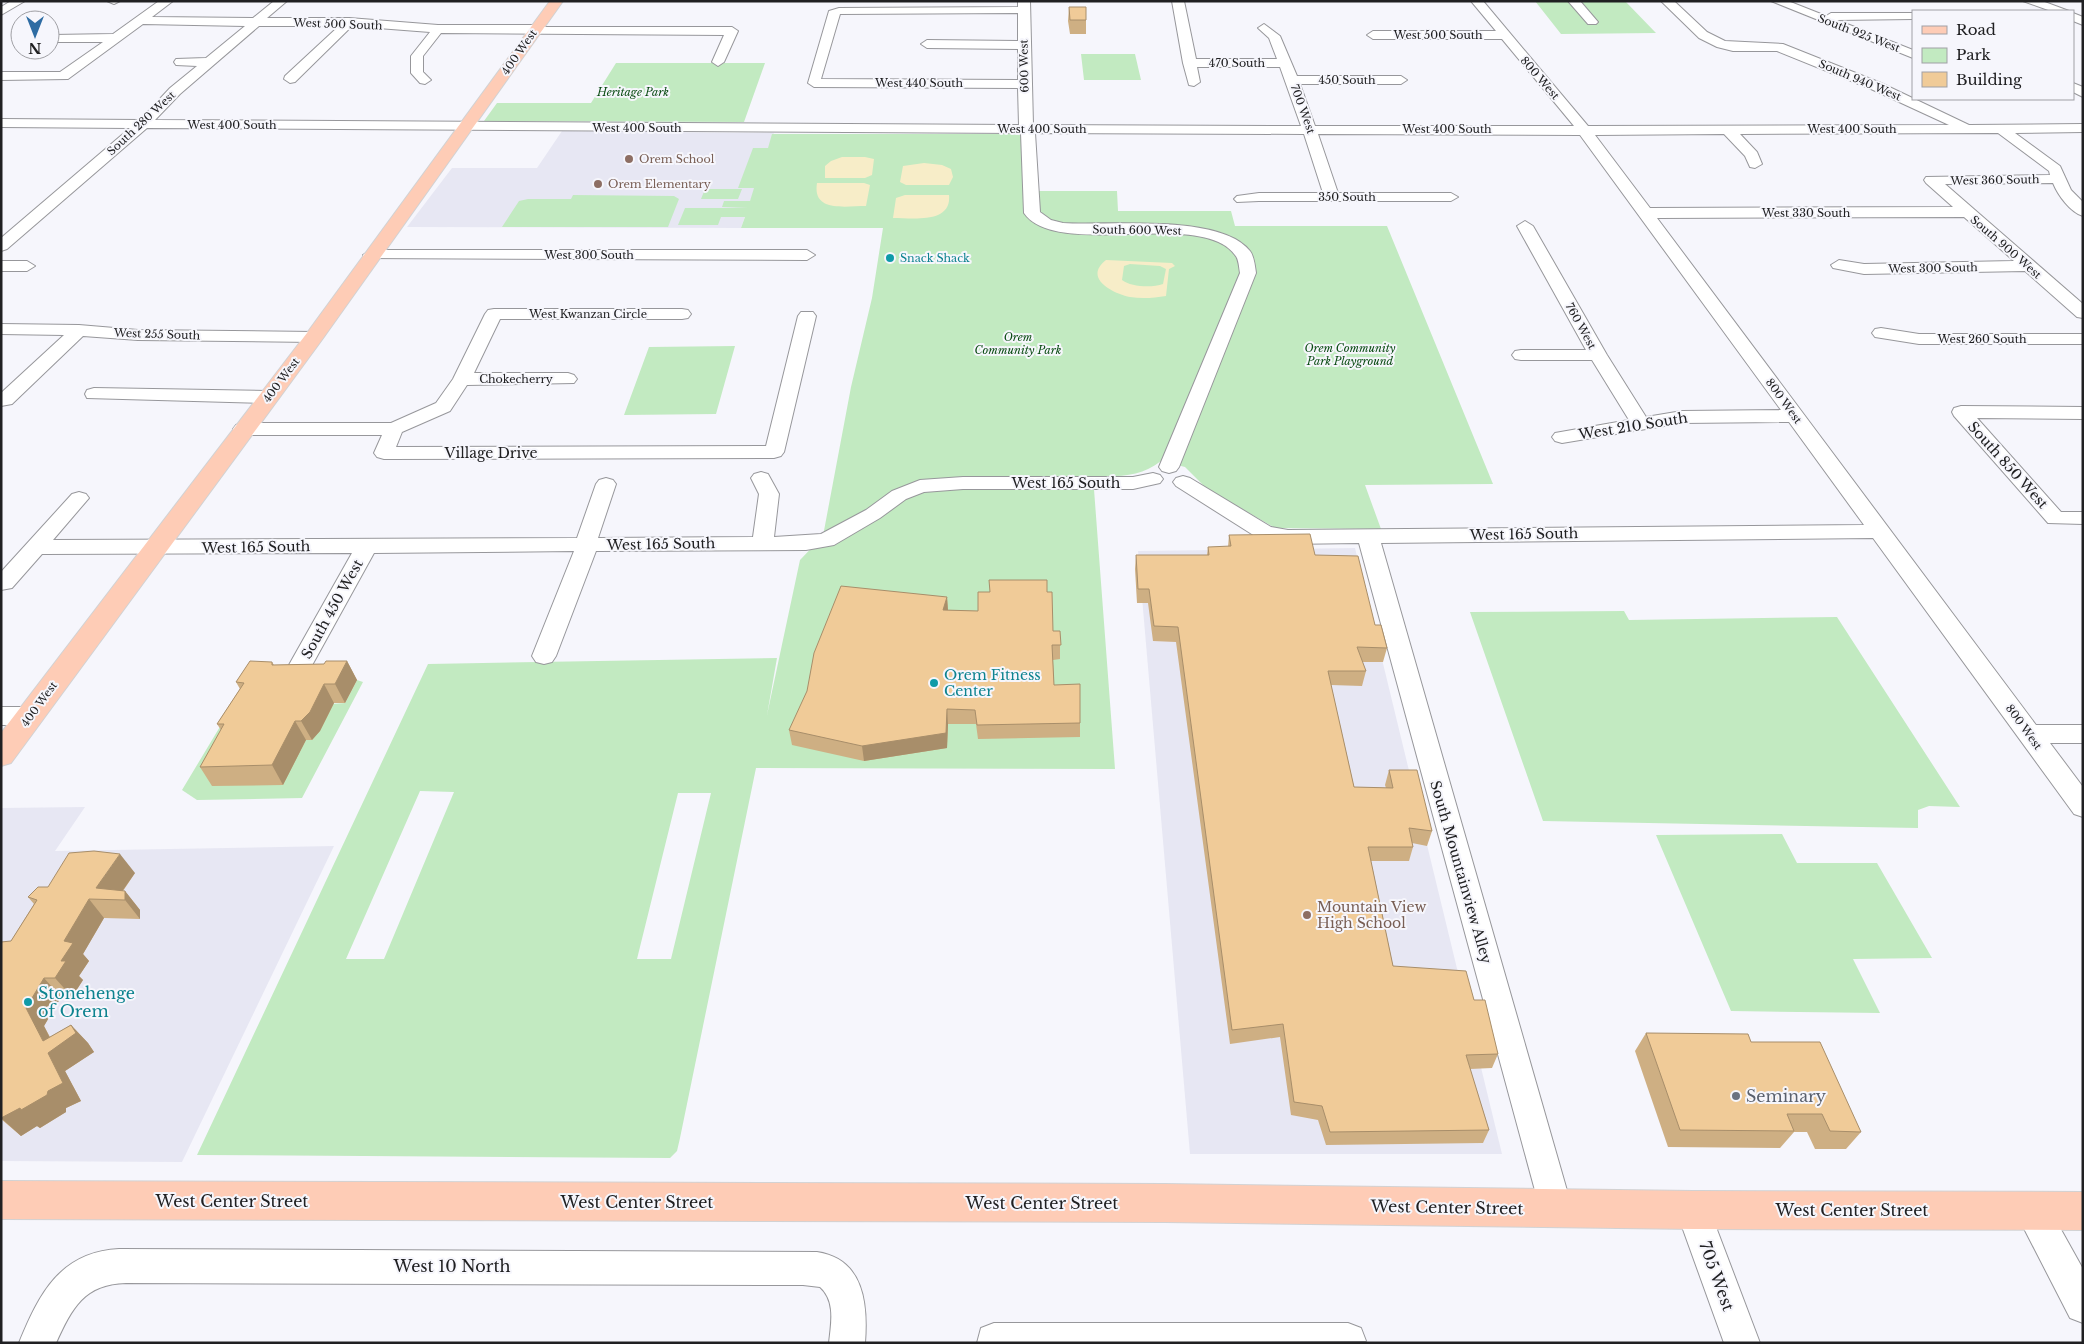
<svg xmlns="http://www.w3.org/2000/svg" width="2084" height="1344" font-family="'Libre Baskerville',serif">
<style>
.built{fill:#e7e7f3}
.green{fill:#c2eac1;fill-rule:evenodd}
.sand{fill:#f7edc8;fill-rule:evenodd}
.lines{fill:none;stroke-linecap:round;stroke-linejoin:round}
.minor-casing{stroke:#97979b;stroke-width:2}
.major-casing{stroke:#d2d2d3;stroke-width:2}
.minor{fill:#fff;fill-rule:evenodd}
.major{fill:#feccb6;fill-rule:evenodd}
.wall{fill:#ceaf83}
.shaded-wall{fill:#a88e6a}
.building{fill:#f0cb98;stroke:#a88e6a}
.education-dot{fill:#8d6e63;stroke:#f6f6fc;stroke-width:2}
.culture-dot{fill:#0f9aa8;stroke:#f6f6fc;stroke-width:2}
.worship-dot{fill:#6b7280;stroke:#f6f6fc;stroke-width:2}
.labels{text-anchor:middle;stroke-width:4;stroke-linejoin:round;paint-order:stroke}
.far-street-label{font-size:11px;fill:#202022;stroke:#f6f6fc}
.far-park-label{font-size:11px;font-style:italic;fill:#094b12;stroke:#f6f6fc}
.far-education-label{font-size:11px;fill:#785e54;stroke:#f6f6fc;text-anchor:start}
.far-culture-label{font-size:11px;fill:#0d838f;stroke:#f6f6fc;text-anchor:start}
.street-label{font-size:14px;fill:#202022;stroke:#f6f6fc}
.culture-label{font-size:14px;fill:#0d838f;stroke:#f6f6fc;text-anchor:start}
.education-label{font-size:14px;fill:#785e54;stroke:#f6f6fc;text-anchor:start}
.near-culture-label{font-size:16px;fill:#0d838f;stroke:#f6f6fc;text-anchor:start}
.near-worship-label{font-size:16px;fill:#5b616d;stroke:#f6f6fc;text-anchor:start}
.near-street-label{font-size:16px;fill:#202022;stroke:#f6f6fc}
</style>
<rect width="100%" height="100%" fill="#f6f6fc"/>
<path class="built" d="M562 131 723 133H774L741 228 407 227 452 168H537Z
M1355 548 1502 1154H1190L1138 551Z
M85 807 55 851 334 846 182 1162 1 1161V808Z"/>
<path class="green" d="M1535 1H1625L1656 33 1561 34Z
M1081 54H1135L1141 80H1084Z
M616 63H765L744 122 484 121 497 103H591Z
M772 134H1028L1037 191H1117L1118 211H1231L1235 226H1387L1493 484 1365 485 1381 529 1275 528 1206 488 1185 467 1161 461C1141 477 1118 477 1093 476L1115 769 756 768 680 1138 677 1151 670 1158 197 1155 428 664 777 658 767 715 800 560 823 536 851 387 872 298 883 228H741L745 217H721L718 225H678L685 208H748L722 207 724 201H750L754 188H738L753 148H768ZM420 791 454 792 384 959H346ZM678 793H711L671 959H637Z
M705 189H742L738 199H701Z
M573 195 674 196 679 199 668 227H502L519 201 528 199H571Z
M735 346 716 414 624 415 649 347Z
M1624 611 1629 620 1837 617 1960 807 1929 806 1918 810V828L1543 821 1470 612Z
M248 680 306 740H312L330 704 345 703 357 680 363 682 302 798 197 800 182 790Z
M1782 834 1797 863H1877L1932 958 1853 959 1880 1013 1731 1011 1656 835Z"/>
<path class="sand" d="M842 157H865L874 159 872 175 865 178H825V166L831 161Z
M924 163 942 165 951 169 953 177 949 185H906L900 182 903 166Z
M817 183H864L870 185 866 206C846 206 812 213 817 183Z
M905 195H949C952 224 913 218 893 218L896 198Z
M1106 260 1172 263 1175 266 1169 269 1166 296C1154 298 1142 299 1130 297 1112 293 1083 278 1106 260ZM1130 264 1160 266 1166 269 1163 284C1152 288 1131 287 1122 280L1124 266Z"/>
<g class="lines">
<g class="minor-casing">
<path id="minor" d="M11 1H25L1 15V7Z
M107 1H120L114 4Z
M159 1H173L152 17 253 18 274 1H287L267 18H349L438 25H536L541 27H732L738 31 724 62 718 66 712 62 724 35 441 33 423 56V72L431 80 425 84 420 83 411 73V56L430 32 352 26 295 82 290 83 284 79 285 76 339 26H259L180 94 155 120 1019 125 1018 88 814 87 808 83 829 11 839 8 1018 7V1H1030L1033 125 1301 126 1280 67H1197L1200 82 1194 86 1189 85 1183 63 1172 1H1184L1196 59H1277L1269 38 1258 28 1264 24 1280 36 1297 76H1401L1407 80 1401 84H1300L1315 126H1574L1502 39H1373L1367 35 1373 31H1496L1471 1H1483L1588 126 1949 125 1871 89 1777 51H1733L1717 47 1699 38 1661 1H1674L1707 32 1725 41 1783 44 1881 83 1969 125 2083 124V132L2015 133 2060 166 2071 190 2083 202V216C2070 212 2058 195 2053 183L1945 184 2083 304V318L2077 317 2025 271 1864 274 1833 268 1831 265 1839 260 1864 264 2014 261 1964 217 1657 218 2036 725H2083V743H2050L2083 787V817L2074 814 1873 538 1381 543 1572 1208 1567 1220 1555 1225 1543 1220 1359 543 1288 544 1258 538 1176 486 1173 482 1176 478 1183 476 1190 478 1271 527 1288 530 1864 525 1789 422 1682 423 1562 443 1555 441 1552 437 1555 433 1629 420 1592 360H1521L1515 359 1512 355 1515 351 1521 350H1586L1517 226 1525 221 1533 226 1607 355 1646 417 1682 411 1781 410 1580 135 1318 134 1338 193H1451L1458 197 1451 201H1259L1237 202 1234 199 1237 196 1259 193H1323L1304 134 1035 133 1040 212 1051 220 1063 223C1108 226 1220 213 1250 251 1254 256 1255 266 1256 273L1179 467 1176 471 1169 473 1162 471 1159 467 1240 273C1239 268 1239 259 1235 255 1202 208 1056 260 1024 213L1021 133 147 128 7 249 1 251V238L130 128 1 127V119L140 120 170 88 197 66 176 65 174 62 176 59 206 58 245 26 143 24 68 79 1 80V72H60L103 42H57L53 41 51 38 53 35 113 34ZM1018 13V41L927 40 921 44 927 48 1018 49V80L821 79 840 14ZM1998 133 2049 171 2050 175 1926 177 1924 180 1926 183 1953 207 1650 208 1595 135 1724 134 1745 156 1750 167 1755 168 1762 164 1757 152 1740 134Z
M1568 1H1580L1598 22 1596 24H1588Z
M1771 1H1788L1826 16 1831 13H1913V19L1837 20 1913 50V58Z
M2023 1H2042L2069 11H2051Z
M2073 13 2083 17V25L2073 21Z
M2073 83 2083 87V97L2073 92Z
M371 250H807L815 255 807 260 365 258 363 255Z
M1 261H27L35 266 27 271H1Z
M494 309H682L688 310 691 314 688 318 682 319H500L474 373H568L574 375 577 379 574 383 467 385 450 411 402 432 396 447 766 446 798 316 801 312H813L816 316 784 452 781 456 774 458 384 459 377 457 374 453 382 435H243L236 433 233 429 236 425 243 423H391L436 403 453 379 485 314 488 310Z
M1 324 79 325 138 330 314 332 320 333 323 337 320 341 314 342 138 340 83 336 12 404 1 406V393L64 335 1 334Z
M1881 328 1919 334H2083V344H1919L1875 337 1872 333 1875 329Z
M94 388 268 391 275 393 277 397 275 401 268 403 87 398 85 394 87 390Z
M1961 406 2083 407V419L1977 418 2061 512H2083V524L2048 523 1954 416 1952 412 1954 408Z
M761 472 768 474 779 494 774 537 821 534 866 510 892 491 920 480 963 477H1133L1153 473 1160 475 1163 479 1160 483 1133 489H963L924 492 906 499 880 518 834 545 806 550 596 551 556 656 552 662 544 664 536 662 532 656 574 551 374 553 305 678 297 680 289 678 285 672 352 553 42 554 12 588 1 590V572L72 494 79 492 86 494 89 498 53 540 577 538 596 484 599 480 606 478 613 480 616 484 598 538 753 537 759 494 751 478 754 474Z
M1 707H30L39 710 42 716 39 722 30 725H1Z
M1693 1193 1705 1198 1760 1343H1724L1676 1210 1681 1198Z
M2032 1194 2044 1199 2083 1269V1323L2070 1318 2015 1211 2020 1199Z
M119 1249 817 1252C864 1259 868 1304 865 1343H829C831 1324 836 1301 820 1287L803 1285 126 1283C84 1284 72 1308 56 1343H19C39 1294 60 1252 119 1249Z
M994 1323H1348L1361 1328 1366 1341 977 1343 981 1328Z"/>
</g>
<g class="major-casing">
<path id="major" d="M550 1H563L321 341 11 763 1 766V733L307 333Z
M1 1181 1165 1184 1693 1191 2083 1192V1230L1693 1229 1165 1222 1 1219Z"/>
</g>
<use href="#minor" class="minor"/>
<use href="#major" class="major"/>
</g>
<path class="wall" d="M1069 7 1086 20V34H1070L1068 21Z
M1229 535 1315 555 1375 625 1387 648 1383 662H1362L1366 671 1362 686 1331 685 1354 787 1386 788 1385 785 1389 770 1432 831 1427 846 1412 843 1413 847 1409 861H1371L1393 966 1474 1000 1498 1054 1492 1068 1470 1069 1489 1130 1483 1143 1326 1145 1318 1120 1291 1115 1280 1037 1230 1044 1176 642 1153 641 1148 603H1137L1135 569 1136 555H1207L1208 547H1228Z
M1047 592 1053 631H1060V659L1053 660 1054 685 1080 723V737L978 739 976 724H948L947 748 864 761 792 745 789 730 947 597 948 610 978 611Z
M347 661 357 680 345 703H334L320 731 312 740H306L283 785 212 786 200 767 221 730 217 724 240 689 236 682 272 662 274 665 324 664Z
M135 873 123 891H125L140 910V919L104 918 83 954 89 961 79 976 83 980 72 997H61L44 1026 50 1037 71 1025 88 1043 94 1052 65 1071 81 1101 66 1108V1112L40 1128 37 1126 21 1136 1 1119 11 941 34 904 28 897 48 887Z
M1646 1033 1751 1042 1861 1132 1846 1149H1815L1807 1132H1794L1780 1148 1668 1147 1635 1051Z"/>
<path class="shaded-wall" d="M947 597 948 611 943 610Z
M347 661 357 680 345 703 335 684Z
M324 684 334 703 320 731 312 740 301 721Z
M947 709 948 724 947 748 864 761 862 746Z
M295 721 306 740 283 785 272 765Z
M120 854 135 873 116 900 96 888Z
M125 891 140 910V919L125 900Z
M89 899 104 918 83 954 89 961 79 976 83 980 72 997 55 978 61 961 64 941Z
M44 978 61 997 44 1026 55 1048 71 1025 88 1043 94 1052 65 1071 81 1101 66 1108V1112L40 1128 37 1126 21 1136 1 1118 48 1053 43 1041 26 1008Z"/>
<path class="building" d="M1069 7H1086V20H1070Z
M1310 534 1315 555 1358 556 1375 625H1381L1387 648 1357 647 1366 671H1328L1354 787 1393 788 1389 770H1417L1432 831 1409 828 1413 847H1368L1393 966 1466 971 1474 1000H1485L1498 1054 1466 1055 1489 1130 1330 1132 1322 1106 1294 1102 1283 1024 1232 1030 1178 627 1154 626 1149 589H1138L1136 555H1209L1208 547 1231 546 1229 535Z
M989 580H1047V592H1052L1053 631H1060L1061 645H1052L1054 685 1080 684V723L977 725 975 710 947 709 946 733 862 746 789 730 807 691 814 653 841 586 947 597 943 610 978 611V592H990Z
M250 661 272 662V665L324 664 326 661H347L335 684H324L310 712 301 721H295L272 765 200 767 224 724H217L244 683 236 682Z
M94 851 120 854 96 888 125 891V900L89 899 64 941 73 943 61 961H66L55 978H44L26 1008 43 1041 71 1025 76 1033 48 1053 63 1083 48 1091 47 1095 21 1110 20 1108 1 1118V942L11 941 37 900 28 897 38 887H48L69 853Z
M1646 1033 1748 1034 1751 1042H1820L1861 1132 1830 1131 1822 1114H1787L1794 1131 1680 1130Z"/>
<g class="education-dot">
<circle cx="629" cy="159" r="5"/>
<circle cx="598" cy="184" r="5"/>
<circle cx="1307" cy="915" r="5"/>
</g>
<g class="culture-dot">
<circle cx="890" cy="258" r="5"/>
<circle cx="934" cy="683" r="5"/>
<circle cx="28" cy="1002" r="5"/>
</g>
<circle class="worship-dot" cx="1736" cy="1096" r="5"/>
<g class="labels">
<g class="far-street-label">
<text transform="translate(338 24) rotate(2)" y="4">West 500 South</text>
<text transform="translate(1859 33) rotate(21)" y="4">South 925 West</text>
<text x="1438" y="39">West 500 South</text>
<text transform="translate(519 52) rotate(-55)" y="4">400 West</text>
<text x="1237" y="67">470 South</text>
<text transform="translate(1024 66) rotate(-91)" y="4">600 West</text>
<text transform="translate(1540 78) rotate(49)" y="4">800 West</text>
<text x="1347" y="84">450 South</text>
<text transform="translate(1860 80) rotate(23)" y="4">South 940 West</text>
<text x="919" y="87">West 440 South</text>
<text transform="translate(1303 109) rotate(70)" y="4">700 West</text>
<text transform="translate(141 123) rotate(-43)" y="4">South 280 West</text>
<text x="232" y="129">West 400 South</text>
<text x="637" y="132">West 400 South</text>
<text x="1042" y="133">West 400 South</text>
<text x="1447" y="133">West 400 South</text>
<text x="1852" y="133">West 400 South</text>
<text transform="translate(1995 180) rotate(-1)" y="4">West 360 South</text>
<text x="1347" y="201">350 South</text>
<text x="1806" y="217">West 330 South</text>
<text transform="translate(1137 230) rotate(1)" y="4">South 600 West</text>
<text transform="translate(2006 247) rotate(41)" y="4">South 900 West</text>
<text x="589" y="259">West 300 South</text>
<text transform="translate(1933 268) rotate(-1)" y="4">West 300 South</text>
<text x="588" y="318">West Kwanzan Circle</text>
<text transform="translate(1581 326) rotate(61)" y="4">760 West</text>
<text transform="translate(157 334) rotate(2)" y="4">West 255 South</text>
<text x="1982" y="343">West 260 South</text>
<text x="516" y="383">Chokecherry</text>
<text transform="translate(281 380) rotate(-53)" y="4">400 West</text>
<text transform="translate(1784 401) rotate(54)" y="4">800 West</text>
<text transform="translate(39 704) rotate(-54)" y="4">400 West</text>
<text transform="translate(2024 727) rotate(54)" y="4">800 West</text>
</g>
<g class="far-park-label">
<text x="633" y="96">Heritage Park</text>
<text x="1018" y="341">Orem<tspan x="1018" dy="13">Community Park</tspan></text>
<text x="1350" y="352">Orem Community<tspan x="1350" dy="13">Park Playground</tspan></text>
</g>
<g class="far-education-label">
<text x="639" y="163">Orem School</text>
<text x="608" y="188">Orem Elementary</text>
</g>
<g class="far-culture-label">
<text x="900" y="262">Snack Shack</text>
</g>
<g class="street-label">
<text transform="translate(1633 426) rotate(-9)" y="5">West 210 South</text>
<text x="491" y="458">Village Drive</text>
<text transform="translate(2008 465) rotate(48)" y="5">South 850 West</text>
<text x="1066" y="488">West 165 South</text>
<text transform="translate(1524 534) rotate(-1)" y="5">West 165 South</text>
<text transform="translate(661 544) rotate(-1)" y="5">West 165 South</text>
<text transform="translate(256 547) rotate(-1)" y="5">West 165 South</text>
<text transform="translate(332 609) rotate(-61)" y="5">South 450 West</text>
<text transform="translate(1461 872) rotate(74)" y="5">South Mountainview Alley</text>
</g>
<g class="culture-label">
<text x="944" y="680">Orem Fitness<tspan x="944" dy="16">Center</tspan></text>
</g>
<g class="education-label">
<text x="1317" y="912">Mountain View<tspan x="1317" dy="16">High School</tspan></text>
</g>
<g class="near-culture-label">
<text x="38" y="999">Stonehenge<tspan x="38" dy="18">of Orem</tspan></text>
</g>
<g class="near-worship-label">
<text x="1746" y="1102">Seminary</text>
</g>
<g class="near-street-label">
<text x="232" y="1207">West Center Street</text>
<text x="637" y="1208">West Center Street</text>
<text x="1042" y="1209">West Center Street</text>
<text transform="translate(1447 1207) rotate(1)" y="6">West Center Street</text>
<text x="1852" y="1216">West Center Street</text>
<text x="452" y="1272">West 10 North</text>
<text transform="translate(1717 1276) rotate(70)" y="6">705 West</text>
</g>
</g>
<rect width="2084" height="1344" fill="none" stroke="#202022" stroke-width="5"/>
<rect x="1912" y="10" width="162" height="90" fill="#f6f6fc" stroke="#a0a0a5"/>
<rect x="1922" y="26" width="25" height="8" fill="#feccb6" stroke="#a0a0a5"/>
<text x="1956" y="35" font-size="15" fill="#202022">Road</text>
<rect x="1922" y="48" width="25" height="15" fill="#c2eac1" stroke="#a0a0a5"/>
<text x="1956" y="60" font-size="15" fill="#202022">Park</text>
<rect x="1922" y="72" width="25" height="15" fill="#f0cb98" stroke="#a0a0a5"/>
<text x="1956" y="85" font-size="15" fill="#202022">Building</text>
<g transform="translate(35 35) rotate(180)"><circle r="24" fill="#f6f6fc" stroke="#a0a0a5"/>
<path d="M0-4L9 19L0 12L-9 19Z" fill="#2e6ca3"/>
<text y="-8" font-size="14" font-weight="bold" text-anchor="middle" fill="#202022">N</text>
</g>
</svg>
